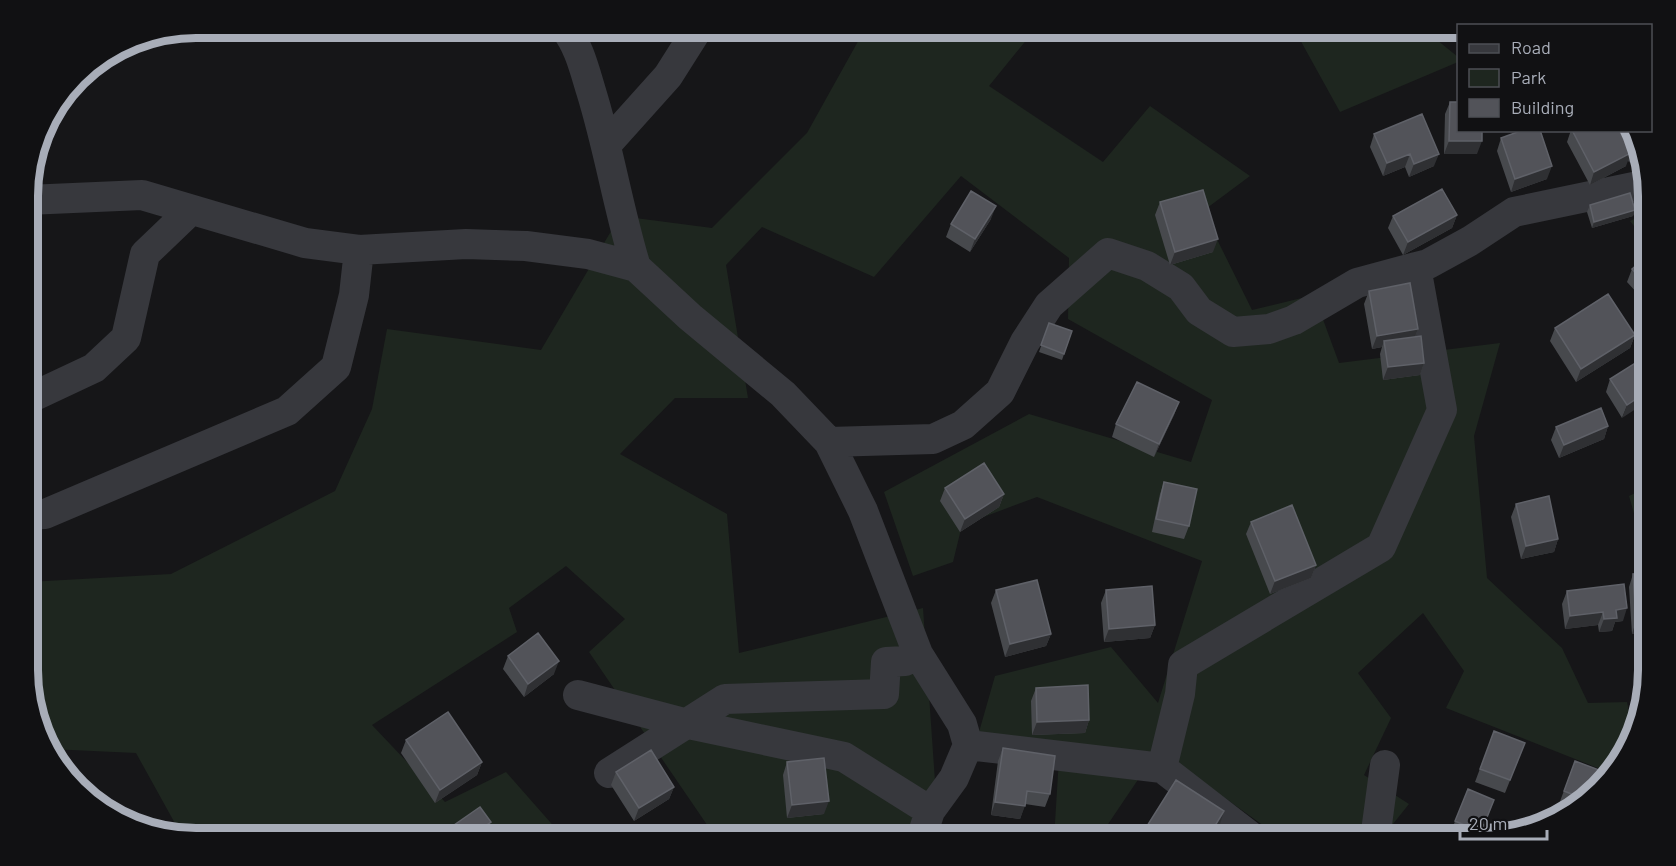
<svg xmlns="http://www.w3.org/2000/svg" width="1676" height="866" font-family="Barlow,sans-serif">
<style>
.green{fill:#1e261f}
.lines{fill:none;stroke-linecap:round;stroke-linejoin:round}
.minor{stroke:#37383d;stroke-width:30}
.wall{fill:#47494d}
.shaded-wall{fill:#2f3033}
.building{fill:#525359;stroke:#5f6168;stroke-width:1.5}
.rim{fill:none;stroke:#a8adb8;stroke-width:8}
</style>
<rect width="100%" height="100%" fill="#161618"/>
<path class="green" d="M866 27H1037L989 86 1103 162 1150 106 1250 176 1203 211 1252 310 1314 295 1339 363 1500 343 1474 436 1487 578 1562 648 1588 703 1627 702C1636 743 1636 741 1608 772L1446 708 1464 671 1423 613 1358 673 1391 718 1364 775 1409 804 1385 834 1282 839 1158 750 1098 839H1054L1060 742 977 739 995 676 1111 647 1158 703 1202 561 1037 497 962 525 953 562 913 576 884 492 1029 414 1191 462 1212 400 1068 319 1069 258 961 176 874 277 762 227 726 265 748 398H675L620 454 727 514 739 653 923 608 939 839 716 838 589 652 625 619 566 566 509 608 517 632 372 725 445 802 506 772 565 839H196L182 836 136 753 50 749 28 693V582L171 574 335 491 372 409 387 329 541 350 620 216 712 228 807 133Z
M1293 27H1421L1458 57V62L1340 112Z
M1648 212V244L1630 221Z
M1648 487 1649 565 1629 496Z"/>
<g class="lines">
<path class="minor" d="M564 27C579 46 584 68 591 91 609 149 618 208 636 267
M1626 130 1638 150
M607 144 668 76 699 27
M27 200 142 195 305 243 359 250 466 244 526 246 588 254 636 267 690 317 783 394 829 442 863 511 918 654 962 724 968 745 954 778 930 811 921 839
M28 399 94 368 126 338 145 254 191 210
M829 442 933 439 963 425 1000 392 1025 342 1049 305 1108 253 1147 266 1181 287 1199 311 1233 332 1269 329 1294 320 1357 283 1416 267
M28 515 45 514 287 411 336 367 354 295 359 250
M578 695 684 723 844 757 930 811
M968 745 1162 768 1254 839
M1162 768 1180 694 1183 665 1381 547 1442 410 1416 267 1428 264 1470 241 1514 212 1648 184
M609 773 725 699 884 694 886 662 905 661 918 654
M1375 839 1385 765"/>
</g>
<path class="wall" d="M1450 102 1477 154H1444L1445 114Z
M1571 130H1619L1626 166 1590 185 1567 142Z
M1374 134 1434 166 1409 177 1405 167 1383 176 1370 147Z
M1501 138 1547 179 1511 192 1497 151Z
M1160 202 1213 252 1170 265 1155 215Z
M1590 205 1635 210 1633 216 1592 228 1587 212Z
M1457 215 1452 228 1403 255 1388 228 1393 216Z
M991 219 970 252 946 237 951 224Z
M1648 255V305L1627 282 1632 269Z
M1369 291 1418 329 1415 337 1424 363 1420 375 1383 380 1380 354 1382 347 1372 349 1364 304Z
M1049 323 1072 331 1062 360 1039 352Z
M1555 328 1635 335 1630 348 1576 382 1550 341Z
M1648 355 1622 418 1606 392 1610 379Z
M1179 402 1174 415 1154 457 1112 437 1116 424Z
M1608 426 1604 439 1559 458 1551 440 1556 427Z
M1164 482 1189 526 1184 539 1152 532 1160 494Z
M945 488 1004 494 999 507 960 532 940 501Z
M1648 493 1649 564 1636 508 1641 495Z
M1516 504 1558 539 1554 552 1521 559 1511 517Z
M1251 522 1316 565 1311 578 1270 594 1246 534Z
M1649 573V632L1632 634 1629 587 1633 574Z
M996 590 1051 634 1046 646 1005 657 991 603Z
M1106 590 1155 625 1150 638 1104 642 1101 603Z
M1567 591 1623 621 1615 622 1612 631 1599 632 1598 625 1565 629 1562 604Z
M508 656 554 674 524 697 503 669Z
M1036 688 1089 720 1085 733 1032 735 1031 701Z
M1494 731 1525 743 1505 793 1475 782Z
M406 740 482 762 477 775 435 803 401 753Z
M1003 748 1050 794 1045 807 1025 804 1020 819 991 815 998 761Z
M1575 761 1607 773 1575 810 1559 804Z
M787 762 824 814 787 818 783 775Z
M616 772 674 787 669 799 634 821 611 785Z
M1468 789 1494 800 1479 839H1461L1450 834Z
M1220 824 1210 839H1143L1147 826Z"/>
<path class="shaded-wall" d="M1449 141H1482L1477 154H1444Z
M1631 153 1626 166 1590 185 1594 172Z
M1410 154 1405 167 1383 176 1387 163Z
M1439 154 1434 166 1409 177 1414 164Z
M1552 166 1547 179 1511 192 1515 179Z
M996 206 991 219 970 252 975 239Z
M1635 210 1633 216 1592 228 1594 222Z
M1457 215 1452 228 1403 255 1408 242Z
M1218 239 1213 252 1170 265 1175 252Z
M1418 329 1413 342 1384 341 1382 347 1372 349 1377 336Z
M1635 335 1630 348 1576 382 1581 369Z
M1424 363 1420 375 1383 380 1388 367Z
M1648 391V401L1622 418 1627 405Z
M1179 402 1174 415 1154 457 1159 444Z
M1608 426 1604 439 1559 458 1564 445Z
M1004 494 999 507 960 532 965 519Z
M1558 539 1554 552 1521 559 1526 546Z
M1316 565 1311 578 1270 594 1275 581Z
M1627 608 1623 621 1615 622 1612 631 1599 632 1604 619 1616 610Z
M1603 612 1598 625 1565 629 1570 616Z
M1649 620V632L1632 634 1636 621Z
M1155 625 1150 638 1104 642 1109 629Z
M1051 634 1046 646 1005 657 1010 644Z
M559 661 554 674 524 697 528 684Z
M1089 720 1085 733 1032 735 1037 722Z
M482 762 477 775 435 803 440 790Z
M674 787 669 799 634 821 639 808Z
M829 801 824 814 787 818 792 805Z
M995 802 1025 806 1020 819 991 815Z
M1224 811 1220 824 1210 839H1207Z
M491 822 486 835 481 839H466Z"/>
<path class="building" d="M1450 102H1458V130H1482V141H1449Z
M1422 114 1439 154 1414 164 1410 154 1387 163 1374 134Z
M1523 130H1540L1552 166 1515 179 1501 138Z
M1572 130H1619L1631 153 1594 172Z
M1442 189 1457 215 1408 242 1393 216Z
M1203 190 1218 239 1175 252 1160 202Z
M971 191 996 206 975 239 951 224Z
M1630 193 1635 210 1594 222 1590 205Z
M1648 255V287L1632 269Z
M1410 283 1418 329 1377 336 1369 291Z
M1608 294 1635 335 1581 369 1555 328Z
M1049 323 1072 331 1064 354 1041 345Z
M1421 336 1424 363 1388 367 1384 341Z
M1648 355V391L1627 405 1610 379Z
M1137 382 1179 402 1159 444 1116 424Z
M1601 408 1608 426 1564 445 1556 427Z
M984 463 1004 494 965 519 945 488Z
M1164 482 1197 489 1189 526 1156 519Z
M1648 493 1649 530 1641 495Z
M1549 496 1558 539 1526 546 1516 504Z
M1292 505 1316 565 1275 581 1251 522Z
M1649 573V620L1636 621 1633 574Z
M1037 580 1051 634 1010 644 996 590Z
M1624 584 1627 608 1616 610 1617 618 1604 619 1603 612 1570 616 1567 591Z
M1152 586 1155 625 1109 629 1106 590Z
M538 633 559 661 528 684 508 656Z
M1088 685 1089 720 1037 722 1036 688Z
M448 712 482 762 440 790 406 740Z
M1494 731 1525 743 1510 780 1480 769Z
M1003 748 1055 756 1050 794 1027 791 1025 806 995 802Z
M651 750 674 787 639 808 616 772Z
M824 758 829 801 792 805 787 762Z
M1575 761 1607 773 1584 799 1564 791Z
M1176 780 1224 811 1207 839H1168L1147 826Z
M1468 789 1494 800 1481 832 1455 821Z
M480 807 491 822 466 839H434Z
M780 827 781 839H747L746 831Z
M617 832 624 839H610Z"/>
<path d="M0 0H1676V866H0ZM196 38H1480A158 158 0 0 1 1638 196V670A158 158 0 0 1 1480 828H196A158 158 0 0 1 38 670V196A158 158 0 0 1 196 38Z" fill="#111113" fill-rule="evenodd"/>
<path class="rim" d="M196 38H1480A158 158 0 0 1 1638 196V670A158 158 0 0 1 1480 828H196A158 158 0 0 1 38 670V196A158 158 0 0 1 196 38Z"/>
<rect x="1457" y="24" width="195" height="108" fill="#111113" stroke="#4d4f55" stroke-width="1.5"/>
<rect x="1469" y="44" width="30" height="9" fill="#37383d" stroke="#4d4f55" stroke-width="1.5"/>
<text x="1511" y="54" font-size="18" fill="#a8adb8">Road</text>
<rect x="1469" y="69" width="30" height="18" fill="#1e261f" stroke="#4d4f55" stroke-width="1.5"/>
<text x="1511" y="84" font-size="18" fill="#a8adb8">Park</text>
<rect x="1469" y="99" width="30" height="18" fill="#525359" stroke="#4d4f55" stroke-width="1.5"/>
<text x="1511" y="114" font-size="18" fill="#a8adb8">Building</text>
<path d="M1460 830v9h87v-9" fill="none" stroke="#a8adb8" stroke-width="3"/>
<text x="1469" y="830" font-size="18" fill="#a8adb8" stroke="#111113" stroke-width="4.5" paint-order="stroke">20 m</text>
</svg>
